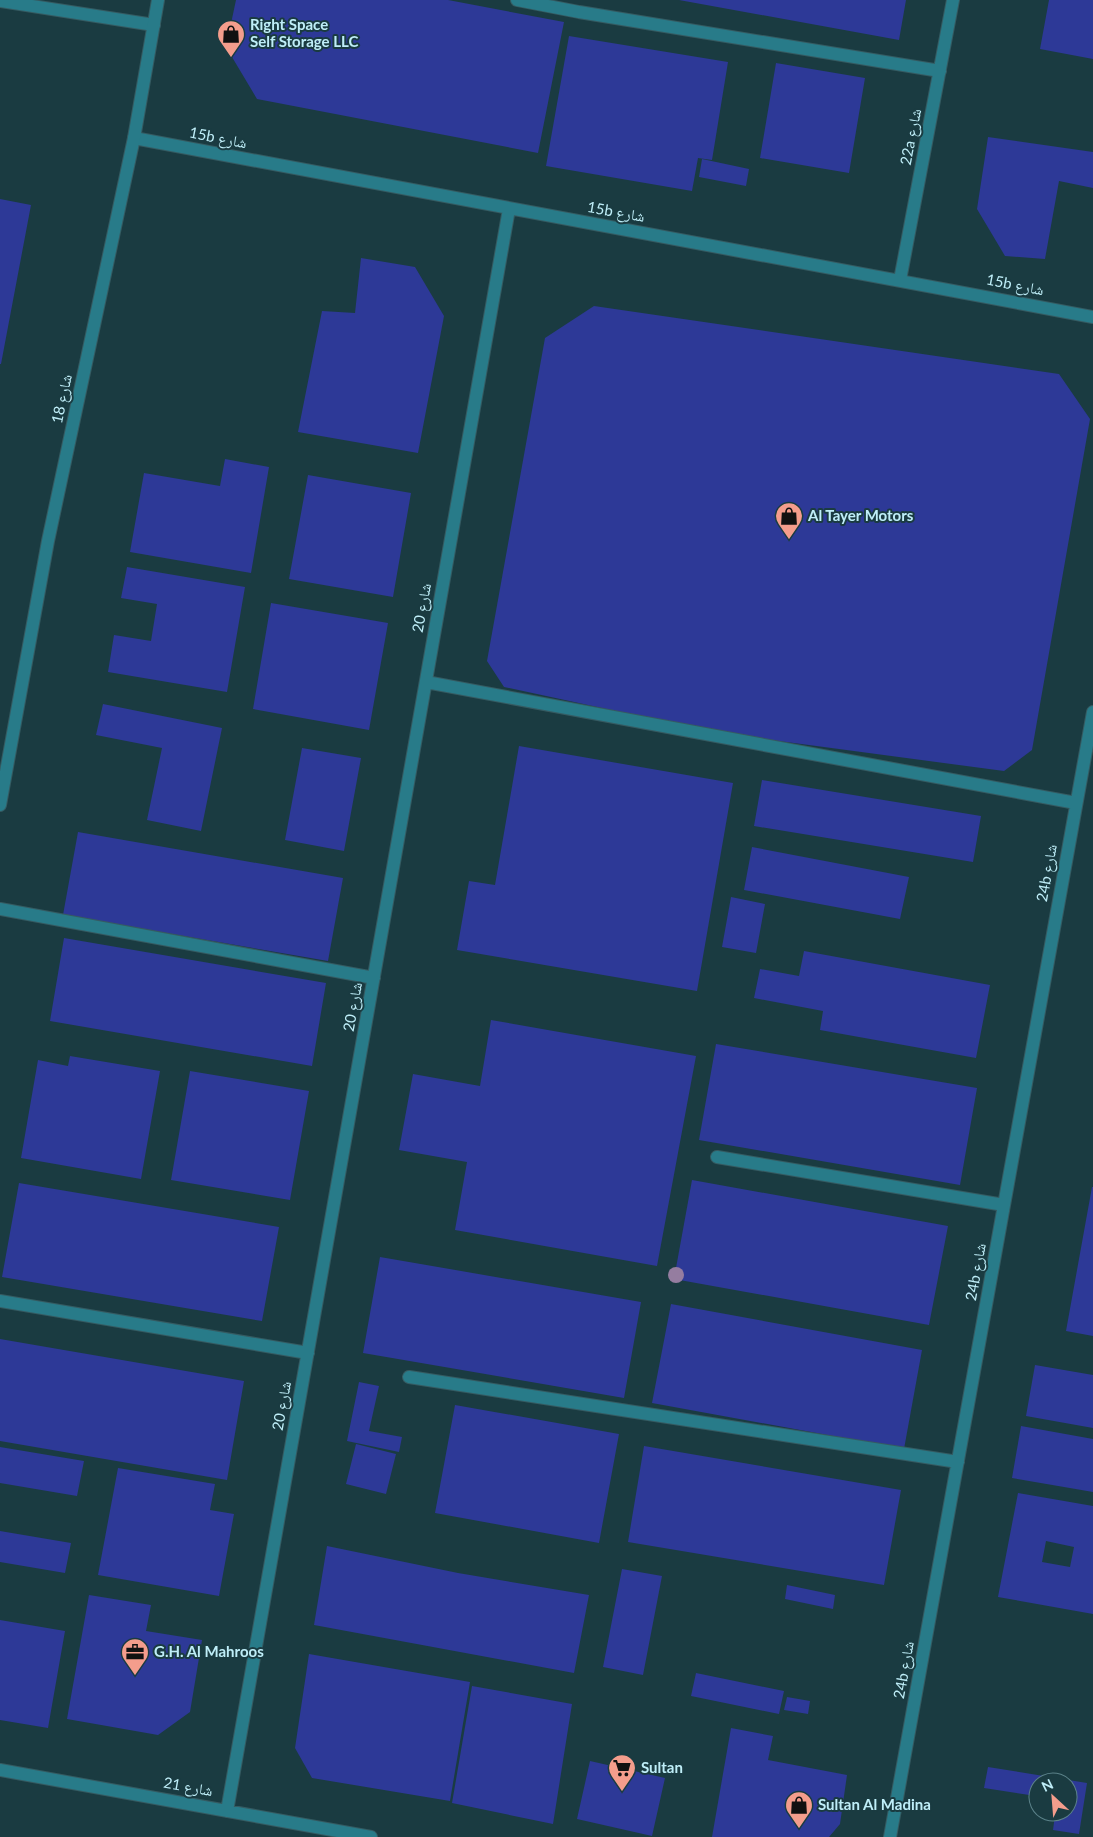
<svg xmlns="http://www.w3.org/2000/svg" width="1093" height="1837" font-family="Lato,'Noto Naskh Arabic',sans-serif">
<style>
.building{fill:#2d3997;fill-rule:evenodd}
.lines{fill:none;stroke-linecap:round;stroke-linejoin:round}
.service-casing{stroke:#355b62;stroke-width:14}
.minor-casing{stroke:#355b62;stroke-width:14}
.service{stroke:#287b89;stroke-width:12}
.minor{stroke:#287b89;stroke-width:12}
.tree{fill:#957da0}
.labels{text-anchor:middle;stroke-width:4;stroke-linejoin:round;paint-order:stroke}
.poi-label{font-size:15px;font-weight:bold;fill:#bfeef8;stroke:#1a3b41;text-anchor:start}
.street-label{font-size:15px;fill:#bfeef8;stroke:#1a3b41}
</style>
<rect width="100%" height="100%" fill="#1a3b41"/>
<path class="building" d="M236 0H448L564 22 538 153 257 99 226 47Z
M679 0H906L899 40Z
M1049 0H1093V59L1040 49Z
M569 36 728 62 712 160 698 158 692 191 546 166Z
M776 63 865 78 849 173 760 158Z
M988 137 1093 152V188L1059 181 1045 259 1005 256 977 209Z
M702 159 749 169 746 186 699 177Z
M0 199 31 205 1 364H0Z
M361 258 415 267 444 316 418 453 298 432 322 311 355 313Z
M594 306 1059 374 1090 419 1032 750 1004 771 718 733 504 687 487 661 545 338Z
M225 459 269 467 251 573 130 552 144 473 220 486Z
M308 475 411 493 393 597 289 579Z
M127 567 245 587 227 692 108 672 114 635 151 641 157 604 121 598Z
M271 603 388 623 369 730 253 709Z
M103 704 222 728 201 831 147 820 162 748 96 735Z
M519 746 733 783 697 991 457 950 469 881 495 885Z
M302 748 361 758 344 851 285 840Z
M762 780 981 816 973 862 754 826Z
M78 832 343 878 328 961 63 915Z
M752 847 909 877 900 919 744 890Z
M731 897 765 904 756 953 722 947Z
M64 938 326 983 312 1066 50 1021Z
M804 951 990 985 976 1058 820 1030 823 1011 754 998 760 969 799 976Z
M491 1020 696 1056 657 1266 455 1230 467 1162 399 1150 413 1074 480 1086Z
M716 1044 977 1088 960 1185 699 1140Z
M70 1056 160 1071 141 1179 21 1158 38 1060 68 1066Z
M190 1071 309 1091 290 1200 171 1180Z
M692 1180 948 1226 929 1325 674 1279Z
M19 1183 279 1227 262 1321 2 1277Z
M1092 1187H1093V1336L1066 1331Z
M380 1257 641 1302 624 1398 363 1353Z
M671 1304 922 1350 904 1449 652 1403Z
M0 1339 244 1381 227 1480 0 1441Z
M1035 1365 1093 1375V1428L1026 1416Z
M359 1382 379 1386 369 1431 402 1437 399 1452 347 1441Z
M455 1405 619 1434 599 1543 435 1513Z
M1021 1426 1093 1439V1492L1012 1478Z
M356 1444 396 1454 386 1494 346 1484Z
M644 1446 901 1490 884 1585 628 1542Z
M0 1447 84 1461 77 1496 0 1483Z
M118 1468 215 1484 210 1510 234 1514 219 1596 98 1575Z
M1018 1493 1093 1506V1614L998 1597ZM1046 1541 1074 1547 1070 1567 1042 1562Z
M0 1531 71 1543 65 1573 0 1562Z
M327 1546 458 1573 589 1595 574 1673 314 1625Z
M622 1569 662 1576 643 1675 603 1667Z
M787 1585 835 1595 833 1609 785 1599Z
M89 1595 151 1605 146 1631 202 1640 190 1712 158 1735 67 1719Z
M0 1620 65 1631 48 1728 0 1720Z
M309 1654 470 1682 450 1801 312 1778 295 1748Z
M696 1673 784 1691 779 1714 691 1696Z
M472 1686 572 1704 553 1824 452 1803Z
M787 1697 810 1701 808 1714 784 1710Z
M731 1728 773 1736 768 1760 847 1775 840 1824 829 1837H712Z
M590 1761 665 1778 652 1836 577 1819Z
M988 1767 1087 1783 1079 1834 1053 1830 1055 1815 1045 1813 1068 1812V1782H1038V1812L1034 1811 1036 1796 984 1788Z"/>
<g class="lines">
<g class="service-casing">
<path id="service" d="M517 0 579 12 940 71
M0 1 154 25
M134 138 1093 317
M900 280 953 0
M426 682 1076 803
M0 909 374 978
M717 1157 1004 1205
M0 1301 308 1353
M409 1377 958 1462
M0 1770 371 1837
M227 1811 509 209
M890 1837 1093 712"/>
</g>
<g class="minor-casing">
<path id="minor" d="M0 805 48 541 134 138 158 0"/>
</g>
<use href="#service" class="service"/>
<use href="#minor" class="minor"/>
</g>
<circle class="tree" cx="676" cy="1275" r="8"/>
<defs>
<g id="shop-pin" transform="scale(1.4375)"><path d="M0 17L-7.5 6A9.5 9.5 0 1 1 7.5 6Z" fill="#f49d8c" stroke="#1a3b41"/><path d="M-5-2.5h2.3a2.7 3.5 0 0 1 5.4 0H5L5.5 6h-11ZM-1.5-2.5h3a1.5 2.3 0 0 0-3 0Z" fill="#111"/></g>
<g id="office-pin" transform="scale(1.4375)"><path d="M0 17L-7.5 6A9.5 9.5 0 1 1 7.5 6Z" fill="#f49d8c" stroke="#1a3b41"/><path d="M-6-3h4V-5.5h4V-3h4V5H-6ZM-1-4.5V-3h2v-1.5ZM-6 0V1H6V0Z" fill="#111"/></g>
<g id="supermarket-pin" transform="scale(1.4375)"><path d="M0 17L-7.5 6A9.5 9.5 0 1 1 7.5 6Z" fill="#f49d8c" stroke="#1a3b41"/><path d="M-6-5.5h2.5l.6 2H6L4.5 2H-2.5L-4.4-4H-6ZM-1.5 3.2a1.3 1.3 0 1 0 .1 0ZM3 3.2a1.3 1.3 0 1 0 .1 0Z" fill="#111"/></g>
</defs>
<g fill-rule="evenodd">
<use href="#shop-pin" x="231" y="34"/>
<use href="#shop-pin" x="789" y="516"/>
<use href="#office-pin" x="135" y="1652"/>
<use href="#supermarket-pin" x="622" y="1768"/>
<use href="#shop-pin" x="799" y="1805"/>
</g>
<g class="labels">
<g class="poi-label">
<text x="250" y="30">Right Space<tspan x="250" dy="17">Self Storage LLC</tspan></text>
<text x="808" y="521">Al Tayer Motors</text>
<text x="154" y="1657">G.H. Al Mahroos</text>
<text x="641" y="1773">Sultan</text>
<text x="818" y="1810">Sultan Al Madina</text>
</g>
<g class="street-label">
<text transform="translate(911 137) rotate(-79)" y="5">22a شارع</text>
<text transform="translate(218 138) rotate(11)" y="5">15b شارع</text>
<text transform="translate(616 212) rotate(10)" y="5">15b شارع</text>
<text transform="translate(1015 285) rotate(11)" y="5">15b شارع</text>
<text transform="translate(62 399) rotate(-78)" y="5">شارع 18</text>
<text transform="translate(422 608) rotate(-80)" y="5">شارع 20</text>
<text transform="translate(1047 873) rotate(-80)" y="5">24b شارع</text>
<text transform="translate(353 1007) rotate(-80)" y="5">شارع 20</text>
<text transform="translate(976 1272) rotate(-80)" y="5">24b شارع</text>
<text transform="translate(282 1406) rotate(-80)" y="5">شارع 20</text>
<text transform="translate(904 1670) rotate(-80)" y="5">24b شارع</text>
<text transform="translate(188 1787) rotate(10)" y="5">شارع 21</text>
</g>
</g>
<g transform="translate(1053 1797) rotate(334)"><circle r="24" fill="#1a3b41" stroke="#5c838a"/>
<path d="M0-4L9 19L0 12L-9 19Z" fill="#f49d8c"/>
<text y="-8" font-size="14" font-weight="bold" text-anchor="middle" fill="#bfeef8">N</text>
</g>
</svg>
